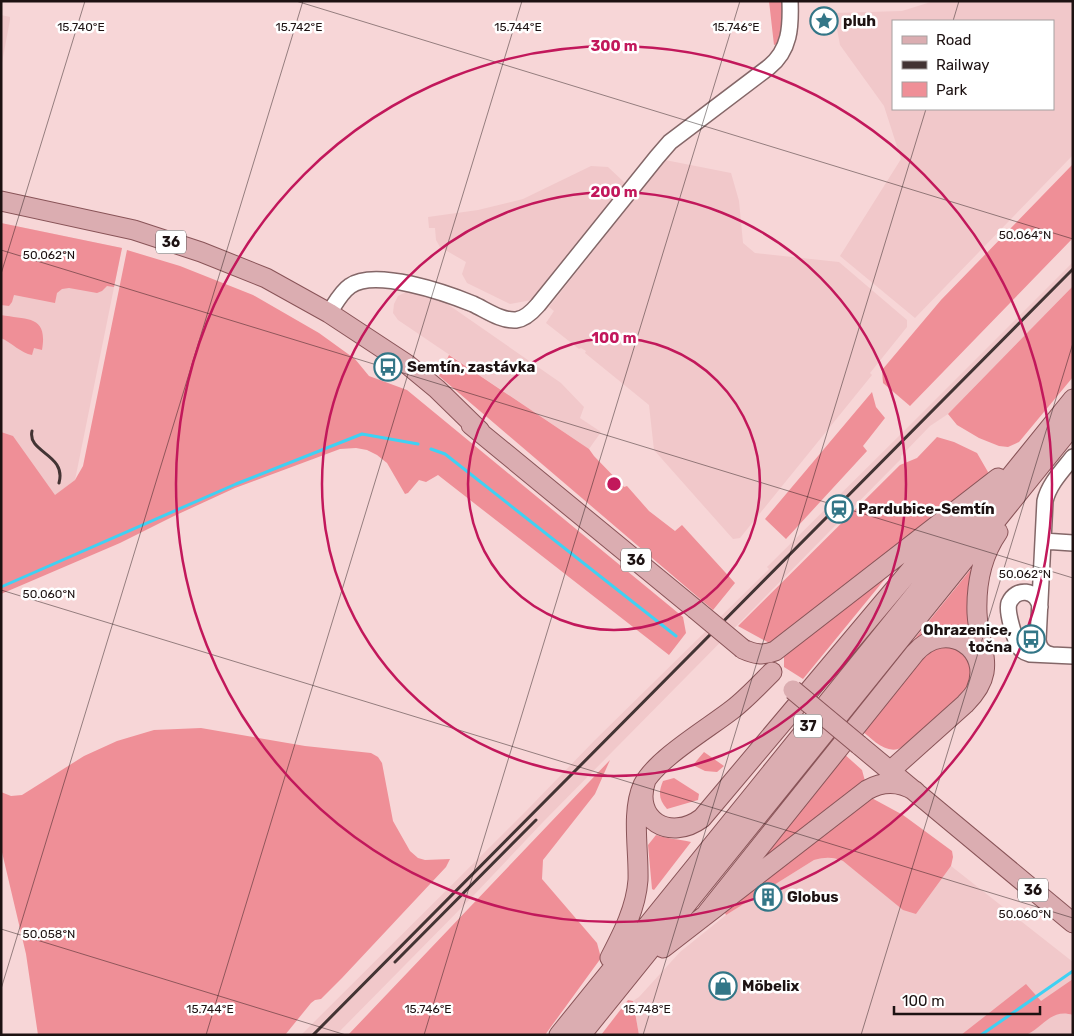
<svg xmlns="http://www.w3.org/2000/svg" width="1074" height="1036" font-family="Rubik,sans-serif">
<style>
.built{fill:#f1c8ca;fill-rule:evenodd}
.green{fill:#ef8f97}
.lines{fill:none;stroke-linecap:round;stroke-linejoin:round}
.stream{stroke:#3fd1f3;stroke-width:3}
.minor-casing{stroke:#846768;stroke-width:18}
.major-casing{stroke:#895458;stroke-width:21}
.minor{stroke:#fff;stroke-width:15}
.major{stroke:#dbadb1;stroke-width:19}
.rail{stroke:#433434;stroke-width:3}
.major-bridge-casing{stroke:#895458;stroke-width:21;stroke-linecap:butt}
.major-bridge{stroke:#dbadb1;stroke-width:19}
.ticks{fill:none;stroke:#1d1212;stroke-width:1;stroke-opacity:0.45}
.ring{fill:none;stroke:#c2185b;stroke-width:2.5}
.labels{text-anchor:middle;stroke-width:5;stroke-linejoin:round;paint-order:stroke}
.shield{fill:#fff;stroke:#615959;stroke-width:1}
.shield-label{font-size:14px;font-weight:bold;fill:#1d1212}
.poi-label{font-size:15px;font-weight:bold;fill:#1d1212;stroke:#fff;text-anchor:start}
.ticks-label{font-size:12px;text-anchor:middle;fill:#1d1212;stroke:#fff;stroke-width:5;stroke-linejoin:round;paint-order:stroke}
.centre{fill:#c2185b;stroke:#fff;stroke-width:2.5}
.ring-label{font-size:15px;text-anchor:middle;font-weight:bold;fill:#c2185b;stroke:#fff;stroke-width:5;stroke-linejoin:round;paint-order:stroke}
</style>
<rect width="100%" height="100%" fill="#f7d6d7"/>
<path class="built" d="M934 1H1073V155L915 318 840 256 901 159 884 106 840 45 834 13 902 11ZM1053 21V109H893V21Z
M1 15 10 17V20L1 68Z
M665 160 731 173 739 201 743 243 755 253 839 262 907 320V327L870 373 872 375 740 538 733 539 654 450 649 405 585 353 586 351 581 348 579 349 546 323 554 311 549 307Z
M591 166 608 167 625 183 532 300 510 304 467 283 462 274 466 262 440 247 436 240 435 228H429L428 217 478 210 523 199Z
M1 223 122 248 75 480 56 495 1 579Z
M1073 262V286L948 414 930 426 901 456V459L898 462 543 822 474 895 336 1035H301L528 809 595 740 769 569 767 567 906 429Z
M406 292 426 296 443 301 561 383 584 407 580 418 601 432 589 449 398 320 393 313 394 304 398 296Z
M825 857 843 861 916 914 951 866 1073 962V1035H639L633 1001 639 997 680 952 726 915 814 860Z"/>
<path class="green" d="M769 1H784L785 14 779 43 774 45Z
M1073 164V238L910 406 883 383 882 370 941 300Z
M1 223 122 248 114 287 107 286 102 291 97 293 69 288 62 289 57 293 55 303 14 295 12 302 9 306 1 305Z
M127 250 180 266 253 295 319 333 355 359 369 376 407 390 683 617 686 633 669 655 438 475 426 482 419 480 408 493 405 494 387 463 377 455 367 450 356 448 340 449 235 488 174 516 120 543 1 594V432L13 436 55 495 75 480 83 466Z
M1073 286V377L1019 442 1008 447 999 446 979 438 957 425 948 414Z
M1 315C28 320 48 315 42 350L34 348 32 355C21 353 12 343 1 338Z
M449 355 589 449 594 456 624 487 627 486 649 511 675 531 682 525 735 583 713 610 439 376Z
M872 392 876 407 885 418 863 446 867 451 786 539 765 519Z
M937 437 954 442 977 453 988 472 986 478 771 644 738 626 900 465 917 458Z
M971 569 975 572V644L944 632 852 723 849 720Z
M889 574 803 679 784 667V655Z
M945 643 967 653C968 659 973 666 972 672 972 699 929 727 910 744 904 744 903 747 898 749 884 753 871 738 861 730L925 650Z
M201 728 305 746 371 753 378 757 382 763 393 821 410 851 418 858 425 860 450 859 446 867 342 978 321 999 315 1000 311 1003 285 1035H38L26 954 1 848V792L11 796 22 795 84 756 117 741 154 730Z
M704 752 724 766 717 772 705 771 693 765Z
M843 753 862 770 865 781 737 884Z
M610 760 595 794 543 860 542 879 597 943 601 958 545 1035H348Z
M674 778 699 794 698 800 667 809C659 800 658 793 663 781Z
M868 796 903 815 952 851 953 857 951 866 916 914 903 910 843 861C832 857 826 857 814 860L726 915 724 911Z
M656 835C668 839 679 839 691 842L654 890 652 889 648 845Z
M1073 979V1015C1052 1008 1044 1026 1028 1034 1021 1036 972 1035 961 1035L1026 984 1041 1001Z
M628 1000 633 1001 639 1035H601Z"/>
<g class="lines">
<path class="stream" d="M431 449 445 454 676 636
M1 587 236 484 362 434 418 444
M981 1035 1073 971"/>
<g class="minor-casing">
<path id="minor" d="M329 313C335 304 341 292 350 286 375 268 446 293 473 304 486 310 501 321 516 320 525 319 532 312 538 305L657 157 670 142 769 67C790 50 791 27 790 1
M1043 541 1073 543
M1040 607C1037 589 1016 587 1009 603 1006 611 1015 641 1020 648 1023 652 1026 653 1030 654L1073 656
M1052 655C1044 654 1039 649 1038 640L1045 501C1049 484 1062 471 1073 457"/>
</g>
<g class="major-casing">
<path id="major" d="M1 201 134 230 201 252 266 278 329 313 408 365 437 389 480 431
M471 425 695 609
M743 649C754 654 763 656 775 651L998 478
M859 745 1073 923
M890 771 965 704C999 670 979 653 977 613 976 585 982 555 998 532
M646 780C632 820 670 842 702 818L967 503
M707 913 915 653C946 618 994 649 976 690
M663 948 867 790C883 781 899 781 915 791
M610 958C623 933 636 908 638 880 639 850 631 812 643 785 656 759 709 728 733 709 747 698 759 685 772 672
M559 1035 1073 399
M581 1035 1073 425"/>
</g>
<use href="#minor" class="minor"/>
<use href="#major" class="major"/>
<path class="rail" d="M32 431C27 453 67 454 59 483
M395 962 536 820
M313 1035 1073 269"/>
<g class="major-bridge-casing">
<path id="major-bridge" d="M695 609 743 649
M793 690 859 745"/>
</g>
<use href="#major-bridge" class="major-bridge"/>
</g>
<path class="ticks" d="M296 1 1073 239M953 21 959 1M1 250 1073 578M1 274 85 1M1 590 1073 918M1 929 346 1035M1 989 303 1M206 1035 522 1M424 1035 740 1M643 1035 926 109M861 1035 1073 343"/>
<g class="ring">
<circle cx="614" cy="484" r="146"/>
<circle cx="614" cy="484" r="292"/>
<circle cx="614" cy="484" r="438"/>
</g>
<defs>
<g id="sight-ring" transform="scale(1.4375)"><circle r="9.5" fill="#fff" stroke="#337687" stroke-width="1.5"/><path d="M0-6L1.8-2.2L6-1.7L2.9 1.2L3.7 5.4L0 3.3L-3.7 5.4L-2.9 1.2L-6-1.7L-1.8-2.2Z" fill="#337687"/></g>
<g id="bus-ring" transform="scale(1.4375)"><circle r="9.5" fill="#fff" stroke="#337687" stroke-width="1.5"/><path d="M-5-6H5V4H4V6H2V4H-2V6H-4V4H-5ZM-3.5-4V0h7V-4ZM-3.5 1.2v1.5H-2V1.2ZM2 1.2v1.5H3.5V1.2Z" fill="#337687"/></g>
<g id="station-ring" transform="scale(1.4375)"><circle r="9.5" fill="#fff" stroke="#337687" stroke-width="1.5"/><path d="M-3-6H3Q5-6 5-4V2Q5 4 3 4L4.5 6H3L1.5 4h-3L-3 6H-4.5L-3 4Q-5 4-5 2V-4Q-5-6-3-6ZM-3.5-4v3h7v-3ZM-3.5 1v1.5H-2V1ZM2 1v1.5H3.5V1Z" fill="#337687"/></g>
<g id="building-ring" transform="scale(1.4375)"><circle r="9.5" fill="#fff" stroke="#337687" stroke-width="1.5"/><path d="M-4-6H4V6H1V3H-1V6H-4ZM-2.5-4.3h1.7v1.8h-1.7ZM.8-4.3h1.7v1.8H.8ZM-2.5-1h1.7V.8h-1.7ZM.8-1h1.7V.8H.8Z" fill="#337687"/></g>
<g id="shop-ring" transform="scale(1.4375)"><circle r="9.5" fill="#fff" stroke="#337687" stroke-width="1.5"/><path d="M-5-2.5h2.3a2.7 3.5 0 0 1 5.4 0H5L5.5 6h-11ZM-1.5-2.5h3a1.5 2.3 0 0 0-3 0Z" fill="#337687"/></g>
</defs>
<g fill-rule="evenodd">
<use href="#sight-ring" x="824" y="21"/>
<use href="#bus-ring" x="388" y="367"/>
<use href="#station-ring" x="839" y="509"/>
<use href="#bus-ring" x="1031" y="639"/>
<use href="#building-ring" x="768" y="897"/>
<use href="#shop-ring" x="723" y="986"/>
</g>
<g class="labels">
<g class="shield">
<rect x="156" y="230.5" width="30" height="23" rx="4"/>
<rect x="621" y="548.5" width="30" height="23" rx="4"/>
<rect x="794" y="714.5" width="28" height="23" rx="4"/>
<rect x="1018" y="878.5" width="30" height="23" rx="4"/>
</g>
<g class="shield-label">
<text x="171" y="247">36</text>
<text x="636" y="565">36</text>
<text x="808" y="731">37</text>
<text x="1033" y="895">36</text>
</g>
<g class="poi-label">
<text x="843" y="26">pluh</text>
<text x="407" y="372">Semtín, zastávka</text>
<text x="858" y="514">Pardubice-Semtín</text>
<text x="1012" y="635" text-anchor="end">Ohrazenice,<tspan x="1012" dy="17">točna</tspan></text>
<text x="787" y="902">Globus</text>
<text x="742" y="991">Möbelix</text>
</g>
</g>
<g class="ticks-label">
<text x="81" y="31">15.740°E</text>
<text x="299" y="31">15.742°E</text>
<text x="518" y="31">15.744°E</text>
<text x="736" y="31">15.746°E</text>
<text x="1025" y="239">50.064°N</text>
<text x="49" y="259">50.062°N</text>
<text x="1025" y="578">50.062°N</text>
<text x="49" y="598">50.060°N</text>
<text x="1025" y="918">50.060°N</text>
<text x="49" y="938">50.058°N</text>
<text x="210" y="1013">15.744°E</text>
<text x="428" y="1013">15.746°E</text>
<text x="647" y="1013">15.748°E</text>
</g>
<circle cx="614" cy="484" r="8" class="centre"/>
<g class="ring-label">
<text x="614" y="51">300 m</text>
<text x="614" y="197">200 m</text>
<text x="614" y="343">100 m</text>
</g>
<rect width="1074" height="1036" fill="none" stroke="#1d1212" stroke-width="5"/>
<rect x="892" y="20" width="162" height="90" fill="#ffffff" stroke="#a5a0a0"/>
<rect x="902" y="36" width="25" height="8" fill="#dbadb1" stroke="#a5a0a0"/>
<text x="936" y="45" font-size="15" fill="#1d1212">Road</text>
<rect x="902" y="61" width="25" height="8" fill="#433434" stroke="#a5a0a0"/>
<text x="936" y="70" font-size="15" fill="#1d1212">Railway</text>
<rect x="902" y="82" width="25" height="15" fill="#ef8f97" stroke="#a5a0a0"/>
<text x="936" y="95" font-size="15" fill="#1d1212">Park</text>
<path d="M894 1006v8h146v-8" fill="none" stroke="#1d1212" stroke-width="2.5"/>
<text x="902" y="1006" font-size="15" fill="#1d1212" stroke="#ffffff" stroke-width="4" paint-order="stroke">100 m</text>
</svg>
